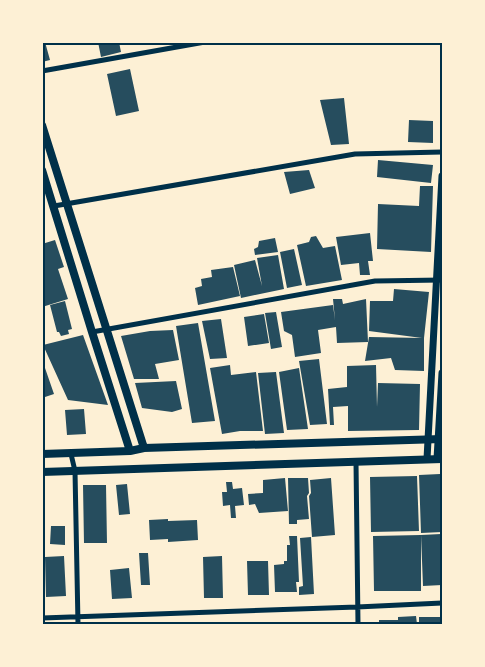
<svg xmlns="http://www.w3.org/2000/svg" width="485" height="667" font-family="'Alegreya Sans',sans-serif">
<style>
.building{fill:#264d5e}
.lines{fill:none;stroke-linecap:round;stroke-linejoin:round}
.minor{stroke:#003049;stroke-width:5}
.tertiary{stroke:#003049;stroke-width:7}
.secondary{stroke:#003049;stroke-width:8}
.neatline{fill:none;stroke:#003049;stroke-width:2}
</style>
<rect width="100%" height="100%" fill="#fdf0d5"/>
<path class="building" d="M42 42H45L50 60 42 62Z
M98 42H119L121 52 101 57Z
M130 69 139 111 116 116 107 74Z
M344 98 349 144 331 145 320 100Z
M409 120 433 121V143L408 142Z
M378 160 433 165 431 183 377 177Z
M309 170 315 188 290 194 284 172Z
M420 186H433L431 252 377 249 378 204 419 206Z
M370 233 373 261H368L370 275H360L359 263 341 265 336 237Z
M316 236 323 248 335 246 342 280 306 286 297 245 309 242 311 237Z
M275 238 278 252 255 255 254 249 258 247 259 241Z
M55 240 64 267 58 269 68 299 42 307V244Z
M294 249 302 285 287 288 280 252Z
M278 255 284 289 241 298 234 265 255 260 262 286 257 258Z
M233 267 240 296 198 305 195 288 202 286 201 279 212 277 211 270Z
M394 289 429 292 424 338V371L395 370 391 358 365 361 369 337 422 338 369 331 370 301H393Z
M333 299H342L343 304 366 299 368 342 337 343 336 327 318 330 321 353 295 357 292 335 284 331 281 312 333 305 335 320Z
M65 301 72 329 68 330 69 334 61 336 59 332H57L50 305Z
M276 312 282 347 271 349 265 313Z
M264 314 269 343 248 346 244 317Z
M221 319 227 358 210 359 202 321Z
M198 323 215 421 192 423 176 326Z
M173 330 179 360 155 364 159 379H134L121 336 150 331Z
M83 335 108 405 68 400 43 345Z
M319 359 327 424 310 425 299 361Z
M230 365 231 375 256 372 263 431H240L222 434 210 368Z
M376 365 377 407 378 383 420 384 419 430 348 431V406L333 407 334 425H330L328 389 347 387V366Z
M42 368H45L54 394 42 398Z
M299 368 308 429 287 430 279 372Z
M276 372 284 433 265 434 258 373Z
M176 381 182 409 172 412 142 408 135 383Z
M84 409 86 434 67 435 65 410Z
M440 474 442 532 421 533 419 475Z
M417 476 419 531 371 532 370 477Z
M285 478 288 511 259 513 255 504 249 505 248 494 263 493V480Z
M288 478H308L309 493 307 496 309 519 297 520V524H289Z
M331 478 335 535 312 537 309 496 311 493 310 480Z
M226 482H232L233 489 242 488 244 505 235 506 236 518H231L230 505 223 506 222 492H227Z
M127 484 130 514 119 515 116 485Z
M83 485H106L107 543H84Z
M168 519V521L197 520 198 540 168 542V539L150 540 149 520Z
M51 526H65V545L50 544Z
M441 534 442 585 423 586 421 535Z
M421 535V591H374L373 536Z
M289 536H297L299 582H296L297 592H275L274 565 284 564V561H287V545H290Z
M311 537 314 594 299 595V587L303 586 300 538Z
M139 553H148L150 585H141Z
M64 556 66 596 46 597 45 557Z
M222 556 223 598H204L203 557Z
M247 561H268L269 595H248Z
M129 568 132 598 112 599 110 570Z
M416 616 417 624H379V620H398V617Z
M419 617H442V624H419Z"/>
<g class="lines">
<path class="minor" d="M42 71 205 42
M54 206 355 154 442 152
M92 332 375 281 442 280
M71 454 75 471 78 624
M356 462 358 624
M42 618 357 607 442 603"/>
<path class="tertiary" d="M427 459 442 176
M437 459 442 373"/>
<path class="secondary" d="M42 125 144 448
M42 170 92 332 130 451
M42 454 130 451 144 448 442 439
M42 472 442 459"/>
</g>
<rect width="485" height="667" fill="none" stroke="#fdf0d5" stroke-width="88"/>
<rect x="44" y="44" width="397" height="579" class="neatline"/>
</svg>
